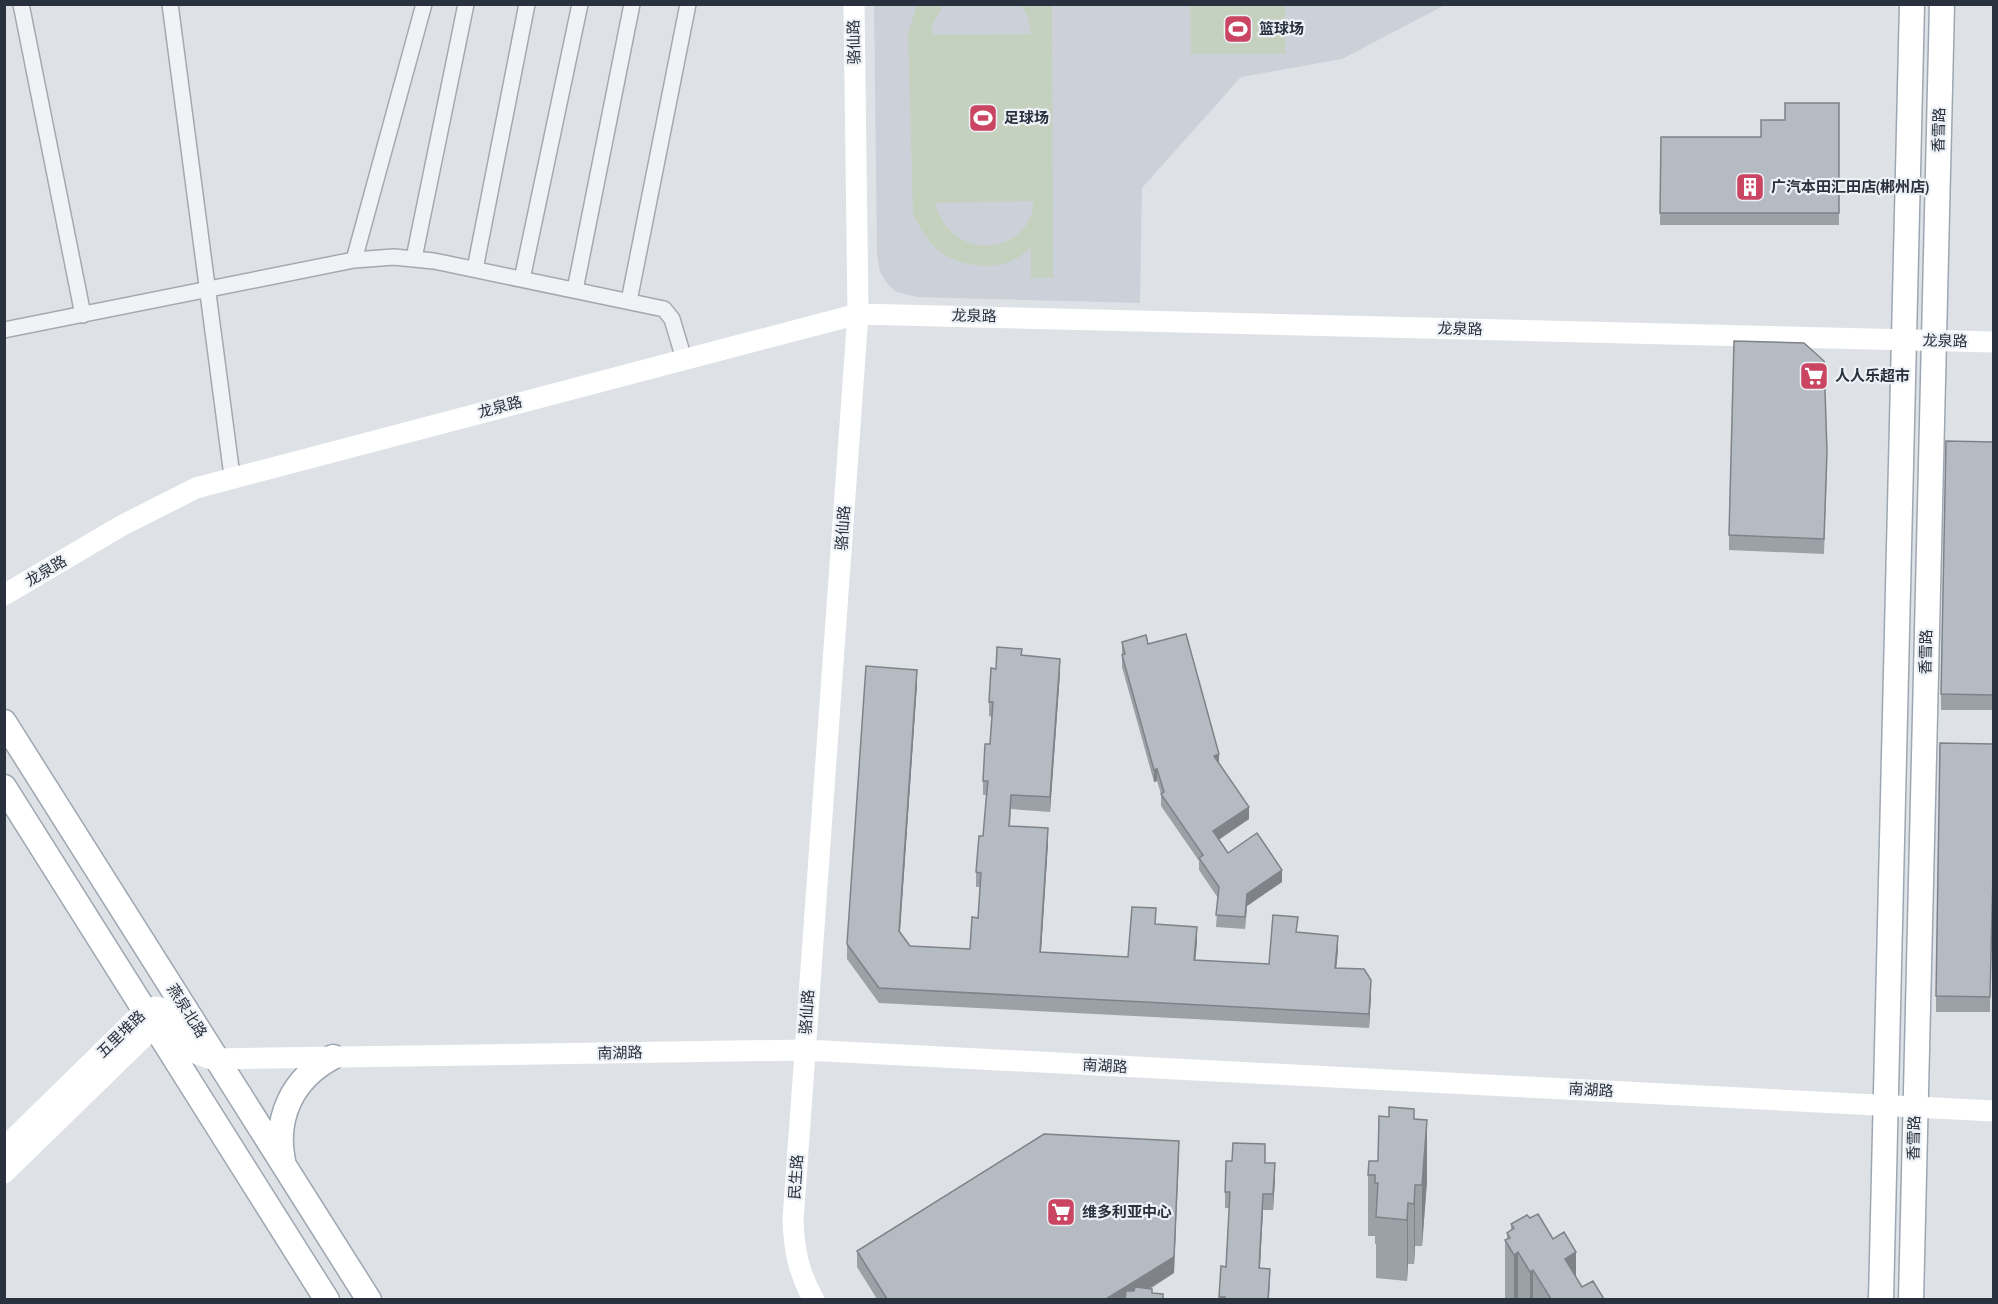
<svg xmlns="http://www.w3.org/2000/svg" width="1998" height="1304" font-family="'Archivo Narrow','Noto Sans SC',sans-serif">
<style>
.built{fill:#ccd1d9}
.green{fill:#c5d1bf;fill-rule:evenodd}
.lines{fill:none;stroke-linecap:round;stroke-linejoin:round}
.street-casing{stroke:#a4a9b1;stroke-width:18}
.primary-casing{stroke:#9da7b2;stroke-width:27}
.street{stroke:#f0f2f5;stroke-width:15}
.secondary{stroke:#fff;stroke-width:21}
.primary{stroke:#fff;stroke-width:24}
.wall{fill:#9ca1a8}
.shaded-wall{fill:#7f8388}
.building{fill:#b5bbc3;stroke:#7f8388;stroke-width:1.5}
.labels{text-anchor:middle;stroke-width:4.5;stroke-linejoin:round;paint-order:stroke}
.poi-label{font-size:15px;font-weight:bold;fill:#28313d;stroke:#edf1f5;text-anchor:start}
.street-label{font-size:15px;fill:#28313d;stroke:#edf1f5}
</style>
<rect width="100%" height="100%" fill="#dee2e7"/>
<path class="built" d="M874 5H1445L1342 59 1241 77 1142 188 1140 303 917 297 897 292 889 286 880 272 877 255Z"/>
<path class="green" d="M917 5H943L932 26 933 35 1031 34 1028 18 1021 5H1052L1053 278H1031V246C1011 273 965 270 940 252 927 242 920 228 913 214L908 33ZM1033 201C1034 252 953 267 935 203Z
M1190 5H1285V54H1191Z"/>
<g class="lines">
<g class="street-casing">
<path id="street" d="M21 4 83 315
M170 4 232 476
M414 258 466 4
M354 260 424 4
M475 269 527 4
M522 279 580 4
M575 290 632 4
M629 301 688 4
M4 330 354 260 394 257 434 261 664 309 672 319 684 359"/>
</g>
<g class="primary-casing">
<path id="primary" d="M4 722 369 1300
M4 787 327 1300
M283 1161C274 1117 293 1078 333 1057
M1881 1300 1912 4
M1911 1300 1942 4"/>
</g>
<use href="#street" class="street"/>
<path class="secondary" d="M4 595 121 526 196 488 858 314 1994 342
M4 1148 145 1010C166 1000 175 1019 186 1033
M4 1173 157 1024 164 1025 192 1052 211 1059 805 1050 1994 1111
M814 1300C799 1274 794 1250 793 1220L858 314 854 4"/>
<use href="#primary" class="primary"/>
</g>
<path class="wall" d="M1839 103V225H1660L1661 137H1761L1785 120Z
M1994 442V710H1941V694Z
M1827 467 1824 554 1729 550V535Z
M1122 642 1148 644 1219 763 1249 819 1219 840 1228 853 1282 882 1247 906 1245 929 1216 927 1218 898 1199 870V861L1161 806V794L1157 781 1154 782 1122 667Z
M1022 655 1060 673 1050 812 1011 809 1010 826 1048 843 1041 952 1128 957 1156 924 1197 942 1195 960 1269 964 1297 932 1338 950 1336 968 1371 994 1369 1028 879 1003 847 959V944L917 684 900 932 910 946 970 949 978 918 980 887H976V872L983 836 987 795H983V781L990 744 992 717 989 716V702L996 669Z
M1994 744 1990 1012H1936V996Z
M1414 1119 1427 1181 1422 1246H1415L1414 1264H1408L1407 1281 1376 1278V1244H1375V1236H1368V1175L1378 1161Z
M1179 1157 1174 1273 1150 1289 1152 1293 1163 1299H877L857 1267V1251Z
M1265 1163 1275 1179 1273 1210H1263L1260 1268 1270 1285 1269 1299H1219L1221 1266 1226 1267 1229 1208H1225V1192Z
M1530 1218 1576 1277 1582 1287 1604 1299H1505V1240H1507V1233L1511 1230V1224Z"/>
<path class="shaded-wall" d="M1060 659V673L1050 812V797Z
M917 670V684L899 945V931Z
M1219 754V766L1214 756Z
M1157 769V781L1154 782V770Z
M1249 807V819L1213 843V831Z
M1048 828V843L1040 967V952Z
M1282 870V882L1247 906 1245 929 1247 894Z
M1197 927V942L1194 975V960Z
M1338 936V950L1335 982V968Z
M1371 980V994L1369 1028V1014Z
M1427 1120V1181L1422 1246V1185Z
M1179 1141 1174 1273 1132 1299H1106Z
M1275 1163V1179L1273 1210V1194Z
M1415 1185V1246L1414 1264V1204Z
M1263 1194V1210L1259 1284V1268Z
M1408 1203V1264L1407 1281V1220Z
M1518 1252V1299H1514V1255Z
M1576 1252V1299L1565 1259Z
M1533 1270V1299H1530V1272Z"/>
<path class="building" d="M1785 103H1839V213H1660L1661 137H1761V120H1785Z
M1734 341 1804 343 1824 361 1827 451 1824 539 1729 535Z
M1946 441 1994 442V695L1941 694Z
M1186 634 1219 754 1214 756 1249 807 1213 831 1228 853 1257 833 1282 870 1247 894 1245 917 1216 915 1219 887 1199 858 1203 855 1161 794 1164 792 1157 769 1154 770 1122 655 1125 654 1122 642 1146 635 1148 644Z
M997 647 1022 649 1021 655 1060 659 1050 797 1011 795 1009 826 1048 828 1040 952 1128 957 1132 907 1156 908 1155 924 1197 927 1194 960 1269 964 1273 915 1298 917 1296 932 1338 936 1335 968 1364 969 1371 980 1369 1014 879 988 847 944 866 666 917 670 899 931 910 946 970 949 972 917 978 918 981 873 976 872 979 836H983L986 801 988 781H983L985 744H990L993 702H989L991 668 996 669Z
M1940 743 1994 744V829L1990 997 1936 996Z
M1389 1107 1414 1109V1119L1427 1120 1422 1185H1415L1414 1204 1408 1203 1407 1220 1376 1217 1378 1183H1375V1175H1368L1369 1161H1378L1379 1116 1389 1117Z
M1044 1134 1179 1141 1174 1257 1106 1299H887L857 1251Z
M1233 1143 1265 1144V1163H1275L1273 1194H1263L1259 1268 1270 1269 1268 1299H1225V1297H1219L1221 1266 1226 1267 1230 1192H1225L1226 1161H1232Z
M1538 1214 1553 1239 1564 1232 1576 1252 1565 1259 1582 1287 1593 1281 1604 1299H1551L1533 1270 1530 1272 1518 1252 1514 1255 1505 1240 1510 1238 1507 1233 1514 1228 1511 1224 1527 1215 1530 1218Z
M1135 1287 1152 1289V1293L1163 1294V1299H1125L1126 1291H1134Z"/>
<defs>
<g id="stadium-square" transform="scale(1.5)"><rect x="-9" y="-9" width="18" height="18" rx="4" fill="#c94561" stroke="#edf1f5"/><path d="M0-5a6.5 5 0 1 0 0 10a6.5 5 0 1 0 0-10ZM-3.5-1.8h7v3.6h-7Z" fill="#fff"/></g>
<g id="building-square" transform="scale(1.5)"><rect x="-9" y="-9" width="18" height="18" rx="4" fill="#c94561" stroke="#edf1f5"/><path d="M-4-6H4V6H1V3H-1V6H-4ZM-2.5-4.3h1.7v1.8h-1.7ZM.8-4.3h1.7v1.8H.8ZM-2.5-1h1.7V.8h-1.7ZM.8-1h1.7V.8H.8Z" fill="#fff"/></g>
<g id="supermarket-square" transform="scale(1.5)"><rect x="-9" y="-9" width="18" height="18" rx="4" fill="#c94561" stroke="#edf1f5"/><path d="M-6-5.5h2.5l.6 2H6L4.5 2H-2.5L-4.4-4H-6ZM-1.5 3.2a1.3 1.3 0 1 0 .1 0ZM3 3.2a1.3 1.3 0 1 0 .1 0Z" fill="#fff"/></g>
</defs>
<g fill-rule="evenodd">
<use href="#stadium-square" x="1238" y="29"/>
<use href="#stadium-square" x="983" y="118"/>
<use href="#building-square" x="1750" y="187"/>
<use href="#supermarket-square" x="1814" y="376"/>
<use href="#supermarket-square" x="1061" y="1212"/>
</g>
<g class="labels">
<g class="poi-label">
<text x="1259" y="34">篮球场</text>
<text x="1004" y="123">足球场</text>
<text x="1771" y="192">广汽本田汇田店(郴州店)</text>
<text x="1835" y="381">人人乐超市</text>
<text x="1082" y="1217">维多利亚中心</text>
</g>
<g class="street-label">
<text transform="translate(854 42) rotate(-91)" y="5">骆仙路</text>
<text transform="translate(1939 130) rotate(-89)" y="5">香雪路</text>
<text transform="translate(974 316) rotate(1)" y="5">龙泉路</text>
<text transform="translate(1460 329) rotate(1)" y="5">龙泉路</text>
<text transform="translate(1945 341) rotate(1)" y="5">龙泉路</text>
<text transform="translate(500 407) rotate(-15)" y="5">龙泉路</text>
<text transform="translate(843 528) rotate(-86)" y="5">骆仙路</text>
<text transform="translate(46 571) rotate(-31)" y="5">龙泉路</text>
<text transform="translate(1926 652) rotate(-89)" y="5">香雪路</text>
<text transform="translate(187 1011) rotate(58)" y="5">燕泉北路</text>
<text transform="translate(807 1012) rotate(-86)" y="5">骆仙路</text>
<text transform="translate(121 1034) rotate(-44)" y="5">五里堆路</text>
<text transform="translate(620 1053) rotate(-1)" y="5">南湖路</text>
<text transform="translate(1105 1066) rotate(3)" y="5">南湖路</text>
<text transform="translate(1591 1090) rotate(3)" y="5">南湖路</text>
<text transform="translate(1914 1138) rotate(-89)" y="5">香雪路</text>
<text transform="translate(796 1177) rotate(-86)" y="5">民生路</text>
</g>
</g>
<rect width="1998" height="1304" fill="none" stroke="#28313d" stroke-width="12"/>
</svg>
